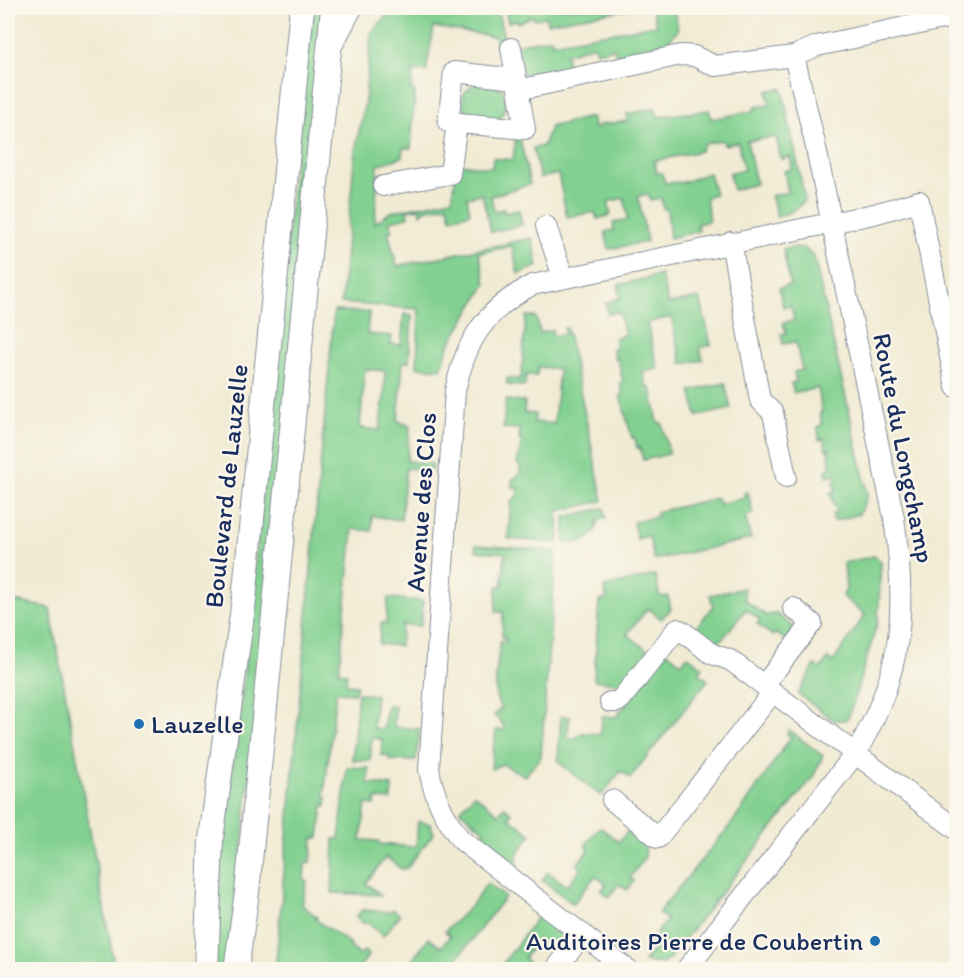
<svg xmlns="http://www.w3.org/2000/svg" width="964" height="977" font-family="Itim,sans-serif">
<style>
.green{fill:#83d191;stroke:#4f8078;stroke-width:1.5;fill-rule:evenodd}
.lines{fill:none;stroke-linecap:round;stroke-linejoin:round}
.minor-casing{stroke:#868d98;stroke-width:22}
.major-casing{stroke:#868d98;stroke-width:26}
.minor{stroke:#fff;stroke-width:20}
.major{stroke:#fff;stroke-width:24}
.poi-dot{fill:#1f6fb2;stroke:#fbf7ec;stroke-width:2}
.labels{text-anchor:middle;stroke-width:4.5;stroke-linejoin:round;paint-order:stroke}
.street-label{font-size:26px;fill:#1b2f5e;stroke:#fbf7ec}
.poi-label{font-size:26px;fill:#1b2f5e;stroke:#fbf7ec;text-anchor:start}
</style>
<rect width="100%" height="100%" fill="#fbf7ec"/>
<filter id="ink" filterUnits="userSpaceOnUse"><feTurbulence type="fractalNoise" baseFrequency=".0167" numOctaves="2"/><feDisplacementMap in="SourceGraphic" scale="12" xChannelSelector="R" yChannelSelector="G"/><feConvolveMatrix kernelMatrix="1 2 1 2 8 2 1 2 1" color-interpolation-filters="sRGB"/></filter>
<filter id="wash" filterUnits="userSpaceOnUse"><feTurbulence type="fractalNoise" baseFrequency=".008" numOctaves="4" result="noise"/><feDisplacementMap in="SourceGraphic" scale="24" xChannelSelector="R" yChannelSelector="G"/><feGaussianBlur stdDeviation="1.35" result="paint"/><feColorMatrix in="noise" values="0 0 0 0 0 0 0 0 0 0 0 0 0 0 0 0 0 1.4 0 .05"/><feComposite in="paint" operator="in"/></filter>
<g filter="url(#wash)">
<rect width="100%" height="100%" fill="#f1ebd3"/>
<path class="green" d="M310 8H327L230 969 211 970 215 864 238 734Z
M394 8H497L505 44H496V37L434 27 426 72 413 71 411 90 415 91 411 148H403L402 157 378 165 375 223 391 212 452 199 456 174 461 164 492 168 493 158 513 160 516 135 519 134 530 184 491 196 494 211 504 209 505 213 519 210 522 225 491 232 482 194 467 197 470 213 451 218 448 205 425 210 421 214 420 208 407 210 408 217 390 221 392 231 388 232 397 266 532 238 538 266 518 274 512 246 479 253 486 284 449 345 441 369 417 367 419 309 341 303 355 151 365 102 371 33Z
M505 8H635L547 23 546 17 534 19 533 16 517 23V20L508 22Z
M652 8H674L678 30 662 48 617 59 614 48 597 52 594 45 566 54 569 70 525 81 514 45 551 38 552 43 656 25Z
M474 84 501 88C509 99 507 110 498 120L467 114 462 103 464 93Z
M782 88 805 199C798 210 789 213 777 217L772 198 771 196 788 192 784 171 792 169 790 157 781 159 776 137 747 141 756 184 733 190 729 173 744 170 738 142 724 145 723 140 704 144 700 151 654 161 657 173H662L665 183 684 182 709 173 715 194 706 197 709 221 697 224 699 231 670 238 667 210 663 208 661 198 650 200 648 194 638 196 647 242 609 249 605 232 614 230 613 223 628 219 624 198 608 202 611 215 597 219 595 212 567 217 558 174 540 178 533 148 543 146 550 127 591 117 595 129 598 128V125L628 121 627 114 655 108 658 117 709 110 712 119 753 111 755 107 770 105 767 91Z
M796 247 804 248 814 257 868 495 859 514 834 521 832 514 837 513 830 492 836 491 833 481 836 480 835 474 827 476 826 470 830 468 829 449 826 450 824 439 819 440 818 426 822 425 820 413 822 412 818 388 794 393 791 383 796 382 794 372 802 370 796 342 783 344 781 334 786 333 783 323 794 320 791 306 783 307 779 288 790 285 783 249Z
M661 275 669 304 698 298 701 302 711 345 700 348 703 360 682 364 671 317 647 323 658 369 643 372 647 388H651L658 423H662L669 454 643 460 640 447 637 448 635 438H632L620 395 623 394 620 383 623 382 618 359H615L613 349 616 348 614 338 625 335 619 312 608 314 606 303 620 298 618 285Z
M334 311 369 312 367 334 392 336 391 344 401 345 404 314 412 315 409 362H403L398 421 410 426 407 461 432 464V470L406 468 401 520 372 516V531L353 529 339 672 347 673 346 684 357 685 355 693 336 692 324 796 327 797 326 806H323L319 838H313L311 862 305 863 304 880 307 881 302 905 317 917 316 920 351 944 349 946 360 955 364 951 369 955 358 969H284L276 962ZM365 369 385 371 384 404 382 405 380 430 360 428Z
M526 316 536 317 540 333 552 330 553 336 565 334 564 328H567L603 501 558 511 559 543 508 539 511 502 518 495V488L512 487V480L520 474V465L517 464 522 441 519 440 520 429 503 428 506 400 525 402 524 413 535 414 534 422 554 424 559 369 538 367 537 376 526 375 525 386 507 385V378L521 379Z
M725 383 731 409 697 416 691 391Z
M748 492 753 514 745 516 751 539 654 560 649 536 637 539 633 522 657 517 656 512 717 498 719 504 745 498 744 493Z
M604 508 606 518 598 521C596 538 583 545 565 543V517Z
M476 545 556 551 541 757 525 776 503 764 492 769 491 767 496 730H504L505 727 494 715 501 708C490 695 499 659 500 641H505L506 638 502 637 503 612H496L497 586H502L505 553 476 551Z
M874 556 881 561 878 621 849 716 845 720H833L798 694 815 665 820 669 828 659 833 662 865 615 842 596 846 590 844 563Z
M655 575 660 597 668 596 671 609 661 619 648 608 627 634 650 652 624 684 594 680 599 601 607 599 604 587Z
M744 588 745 600 765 615 777 614 795 628 786 641 776 633 773 636 757 624 760 620 746 609 715 648 694 630 713 606 710 595Z
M388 598 423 601 421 626 402 625 400 646 379 644 381 623H386Z
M8 600 50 608 115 969H8Z
M667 652 681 663 688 656 703 667 699 673 708 680 630 778 621 771 601 796 562 765 558 759 561 716 570 717 567 737 576 738 581 733 601 734 602 716 616 717Z
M358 693 376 695 373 728 383 729 387 705 395 706 394 727 420 729 416 761 389 760V756L381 755 382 739 372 738 370 761 352 760Z
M789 730 823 756 813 777 669 959 662 964 644 962 654 949 648 944 667 920 658 913 736 818 791 737 787 734Z
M347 767 369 768 368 783 392 786 391 800 376 799 375 805 366 804 361 840 379 841V844L416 847 418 821 430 824 434 833 407 868 401 869 386 857 366 883 381 895 332 893 334 839H339Z
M474 794 499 814 504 807 512 813 509 817 531 835 517 854 518 868 480 838 485 831 460 811Z
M600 827 619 842 630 828 646 840 645 857 630 878 634 881 627 890 619 884 609 897 601 891 606 884 595 876 573 904 542 880 548 872 567 886 581 868 577 864 589 849 585 845Z
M487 883 505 897 449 969H405L429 938 441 947 450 936 445 931 472 905Z
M393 909 400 915 383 936 368 923H363L356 917 362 910 390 912Z
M538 916 562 935 550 951 537 941 524 958 535 969H499Z"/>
</g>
<g filter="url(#ink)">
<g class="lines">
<g class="minor-casing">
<path id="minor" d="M333 44 352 8
M511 48 525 129 448 122 454 72 515 79
M518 90 681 55 694 56 715 66 794 56 817 46 956 16
M383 186 450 174 457 123
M546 226 563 277
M731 242 760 400 773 413 786 477
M764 685 812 623 793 608
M610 702H617L621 699 677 629 682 631 712 654 730 660 956 829
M612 800 658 838 773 692
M555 970 583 934
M628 970 460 839C444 816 434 798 429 769L455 391C466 340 485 310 532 285L874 214 919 201 956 387
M686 970 855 754C904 673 907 609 894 518L814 139 794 56"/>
</g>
<g class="major-casing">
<path id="major" d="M206 970 211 839 244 600 302 8
M236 970 247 892 333 8"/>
</g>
<use href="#minor" class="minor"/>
<use href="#major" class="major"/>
</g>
</g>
<g class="poi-dot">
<circle cx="139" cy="724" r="6"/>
<circle cx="875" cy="941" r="6"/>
</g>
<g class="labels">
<g class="street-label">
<text transform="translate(904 448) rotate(79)" y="9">Route du Longchamp</text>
<text transform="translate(226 486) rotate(-84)" y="9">Boulevard de Lauzelle</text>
<text transform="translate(421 502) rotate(-86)" y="9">Avenue des Clos</text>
</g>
<g class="poi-label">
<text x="151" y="733">Lauzelle</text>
<text x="863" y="950" text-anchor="end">Auditoires Pierre de Coubertin</text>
</g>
</g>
<rect width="964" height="977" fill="none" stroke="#fbf7ec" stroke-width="30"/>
</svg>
